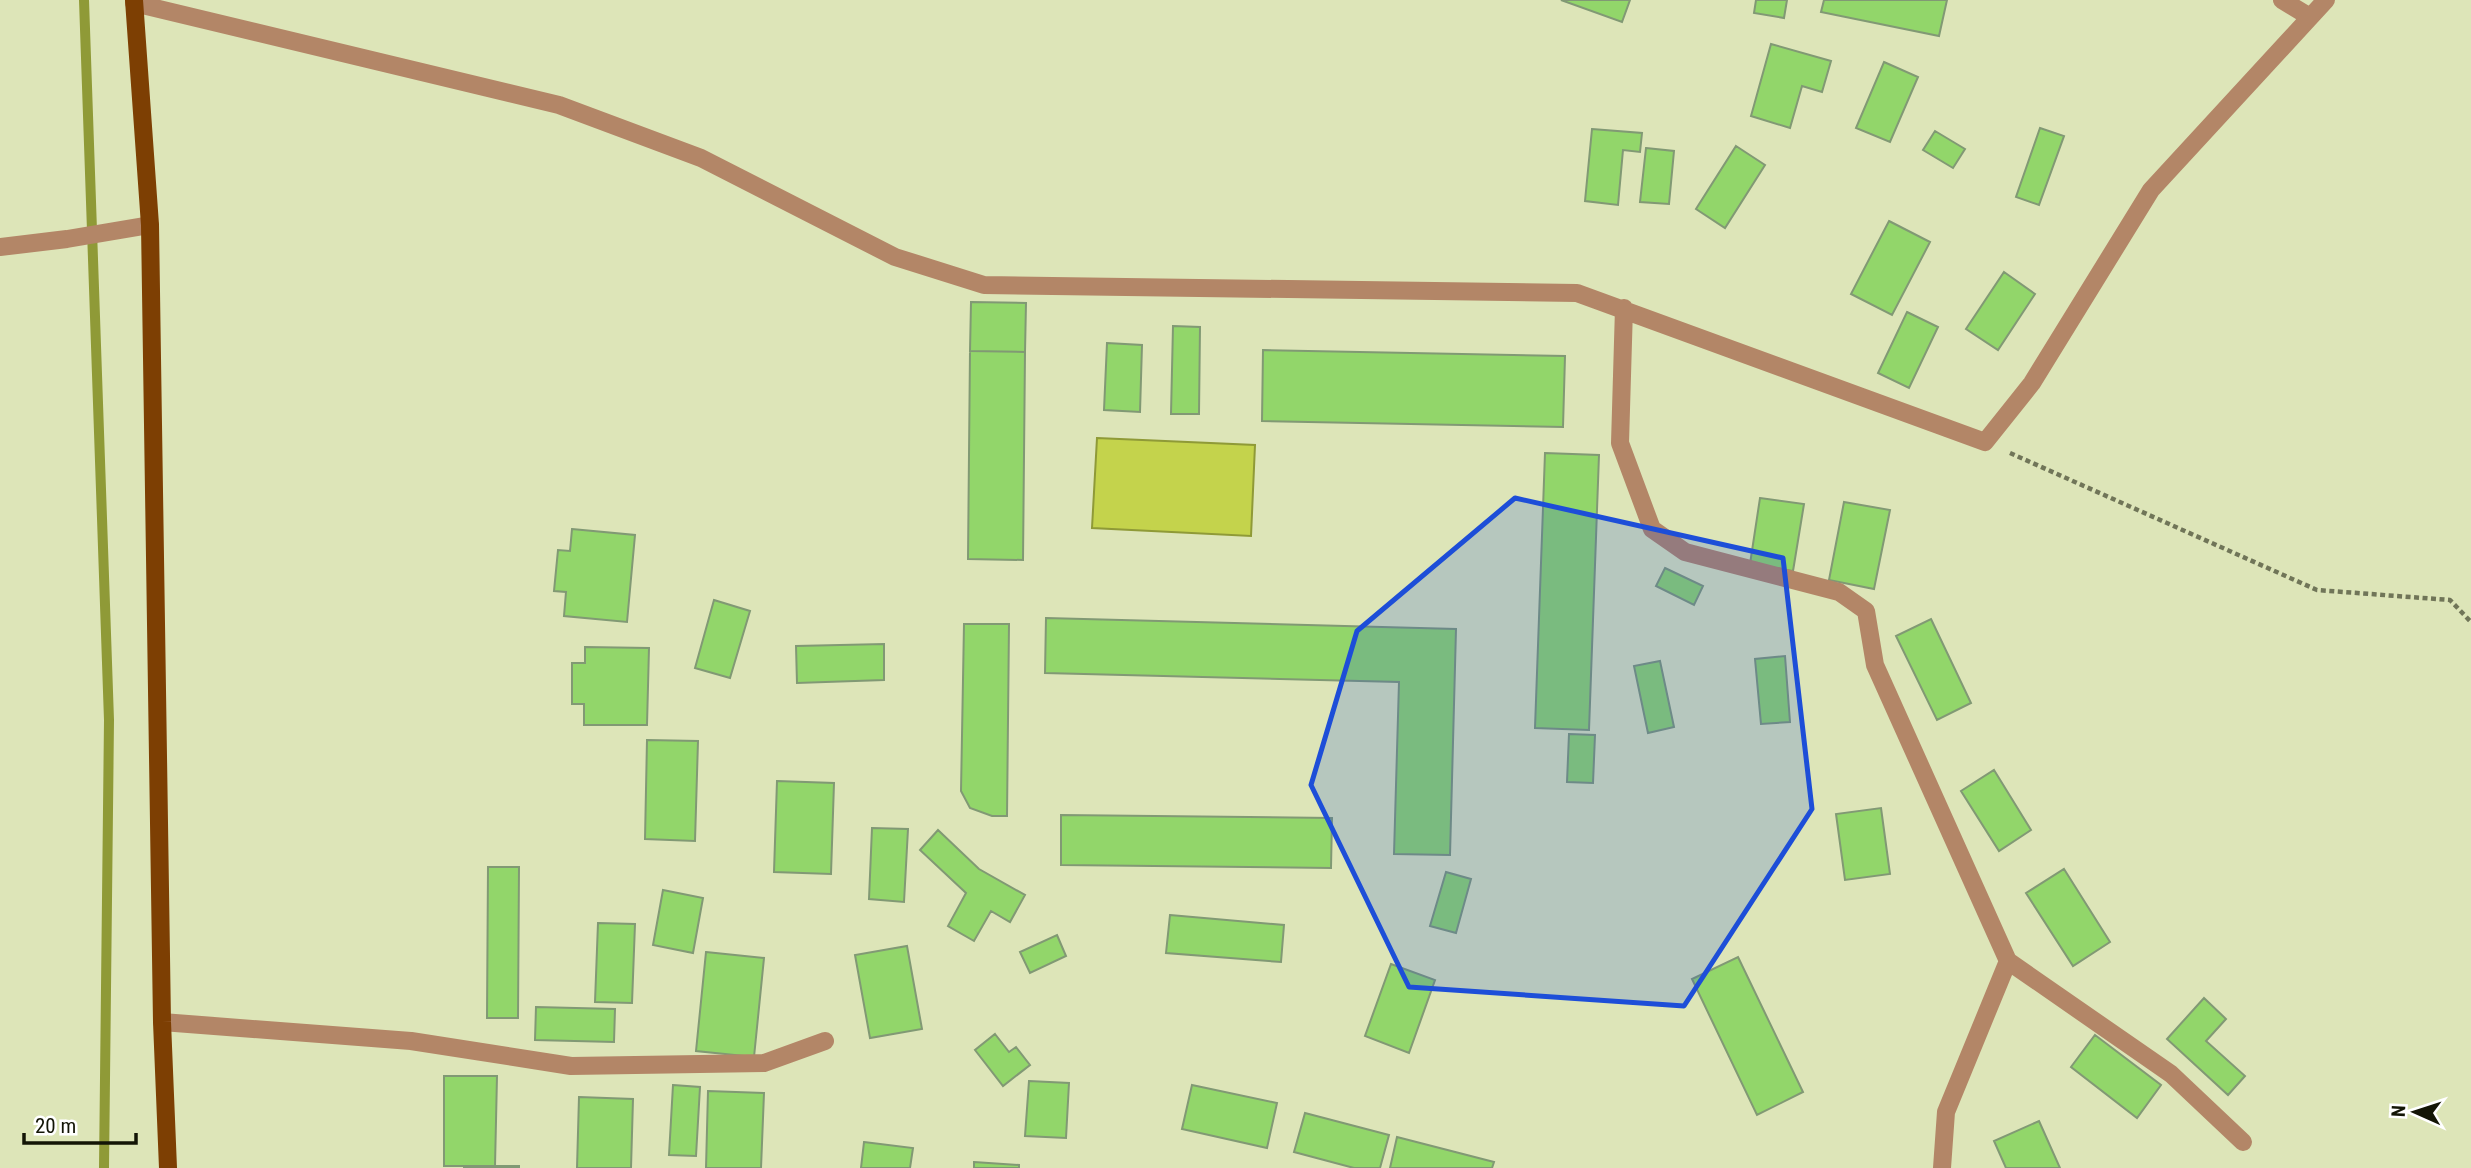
<svg xmlns="http://www.w3.org/2000/svg" width="2471" height="1168" font-family="'Roboto Condensed',sans-serif">
<style>
.water{fill:#c4d34c;stroke:#8f9a37;stroke-width:2}
.lines{fill:none;stroke-linecap:round;stroke-linejoin:round}
.stream{stroke:#8f9a37;stroke-width:10}
.building{fill:#92d66a;stroke:#819974;stroke-width:2}
.path{stroke:#707558;stroke-width:4.5;stroke-dasharray:5 3.5;stroke-linecap:butt}
.minor{stroke:#b38667;stroke-width:18}
.major{stroke:#7d3f03;stroke-width:18}
.marked{fill:#1d4ed8;fill-opacity:0.2;stroke:#1d4ed8;stroke-width:5;stroke-linejoin:round}
</style>
<rect width="100%" height="100%" fill="#dde5b8"/>
<path class="water" d="M1097 438 1255 445 1251 536 1092 528Z"/>
<g class="lines">
<path class="stream" d="M84 0 109 720 104 1168"/>
</g>
<path class="building" d="M1561 0H1630L1622 22Z
M1756 0H1787L1784 18 1754 13Z
M1824 0H1947L1939 36 1821 12Z
M1771 44 1831 61 1822 92 1802 86 1790 128 1751 116Z
M1884 62 1918 77 1890 142 1856 128Z
M2040 128 2064 136 2039 205 2016 197Z
M1592 129 1642 133 1640 152 1623 150 1618 205 1585 201Z
M1935 131 1965 149 1953 168 1923 150Z
M1736 146 1765 165 1725 228 1696 209Z
M1646 148 1674 151 1669 204 1640 202Z
M1889 221 1930 242 1892 315 1851 294Z
M2004 272 2035 294 1998 350 1966 329Z
M971 302 1026 303 1025 352 970 351Z
M1907 312 1938 327 1909 388 1878 373Z
M1173 326 1200 327 1199 414H1171Z
M1107 343 1142 345 1140 412 1104 410Z
M1263 350 1565 356 1563 427 1262 421Z
M970 351 1025 352 1023 560 968 559Z
M1545 453 1599 455 1589 730 1535 728Z
M1760 498 1804 504 1793 571 1750 564Z
M1844 502 1890 510 1874 589 1829 580Z
M572 529 635 535 627 622 564 616 566 592 554 591 558 550 570 551Z
M1665 568 1703 586 1694 605 1656 586Z
M714 600 750 611 730 678 695 668Z
M1046 618 1456 629 1450 855 1394 854 1399 682 1045 673Z
M1931 619 1971 703 1937 720 1896 636Z
M964 624H1009L1007 816H992L970 808 961 791Z
M884 644V680L797 683 796 646Z
M585 647 649 648 647 725H584V704H572V663H585Z
M1785 656 1790 722 1761 724 1755 659Z
M1660 661 1674 727 1648 733 1634 666Z
M1569 734 1595 735 1593 783 1567 782Z
M647 740 698 741 695 841 645 839Z
M1994 770 2031 830 1999 851 1961 791Z
M777 781 834 783 831 874 774 872Z
M1881 808 1890 874 1845 880 1836 814Z
M1061 815 1332 818 1331 868 1061 865Z
M872 828 908 829 904 902 869 899Z
M938 830 979 869 1025 895 1010 922 991 911 974 941 948 926 966 893 920 850Z
M488 867H519L518 1018H487Z
M2064 869 2110 942 2073 966 2026 893Z
M1446 872 1471 879 1456 933 1430 926Z
M663 890 703 898 693 953 653 945Z
M1170 915 1284 925 1281 962 1166 953Z
M598 923 635 924 632 1003 595 1002Z
M1057 935 1066 956 1030 973 1020 952Z
M907 946 922 1029 870 1038 855 955Z
M706 952 764 958 754 1057 696 1051Z
M1738 957 1803 1092 1757 1115 1692 979Z
M1391 964 1435 980 1409 1053 1365 1036Z
M2204 998 2226 1019 2206 1041 2245 1076 2228 1095 2167 1039Z
M536 1007 615 1009 614 1042 535 1040Z
M995 1034 1009 1052 1016 1047 1030 1065 1003 1086 975 1050Z
M2095 1035 2161 1085 2137 1118 2071 1067Z
M444 1076H497L495 1166H444Z
M1029 1081 1069 1083 1066 1138 1025 1136Z
M673 1085 700 1087 696 1156 669 1155Z
M1192 1085 1277 1103 1267 1148 1182 1129Z
M708 1091 764 1093 761 1168H706Z
M579 1097 633 1099 631 1168H577Z
M1305 1113 1389 1135 1380 1168H1354L1294 1152Z
M2039 1121 2060 1168H2006L1994 1141Z
M1397 1137 1494 1162 1492 1168H1390Z
M864 1142 913 1148 910 1168H861Z
M974 1162 1019 1165V1168H974Z
M464 1166H519V1168H464Z"/>
<g class="lines">
<path class="path" d="M2010 453 2317 590 2450 600 2471 622"/>
<path class="minor" d="M2282 0 2310 17
M134 3 559 105 701 158 895 257 984 285 1577 293 1985 442 2032 383 2151 190 2326 0
M0 247 67 239 150 225
M1624 308 1620 443 1652 529 1685 552 1839 592 1866 611 1875 665 2008 961 2171 1074 2243 1142
M162 1022 411 1041 571 1066 764 1063 825 1041
M1942 1168 1946 1112 2008 961"/>
<path class="major" d="M134 0 150 225 162 1022 168 1168"/>
</g>
<path class="marked" d="M1515 498 1783 558 1812 809 1684 1006 1409 987 1311 785 1357 631Z"/>
<g transform="translate(2415 1112) rotate(273)" stroke="#ffffff" stroke-width="5" paint-order="stroke">
<path d="M0-5L12 26L0 18L-12 26Z" fill="#131506"/>
<text y="-10" font-size="19" font-weight="bold" text-anchor="middle" fill="#131506">N</text>
</g>
<path d="M24 1133v10h112v-10" fill="none" stroke="#131506" stroke-width="3.5"/>
<text x="35" y="1133" font-size="21" fill="#131506" stroke="#ffffff" stroke-width="5" paint-order="stroke">20 m</text>
</svg>
